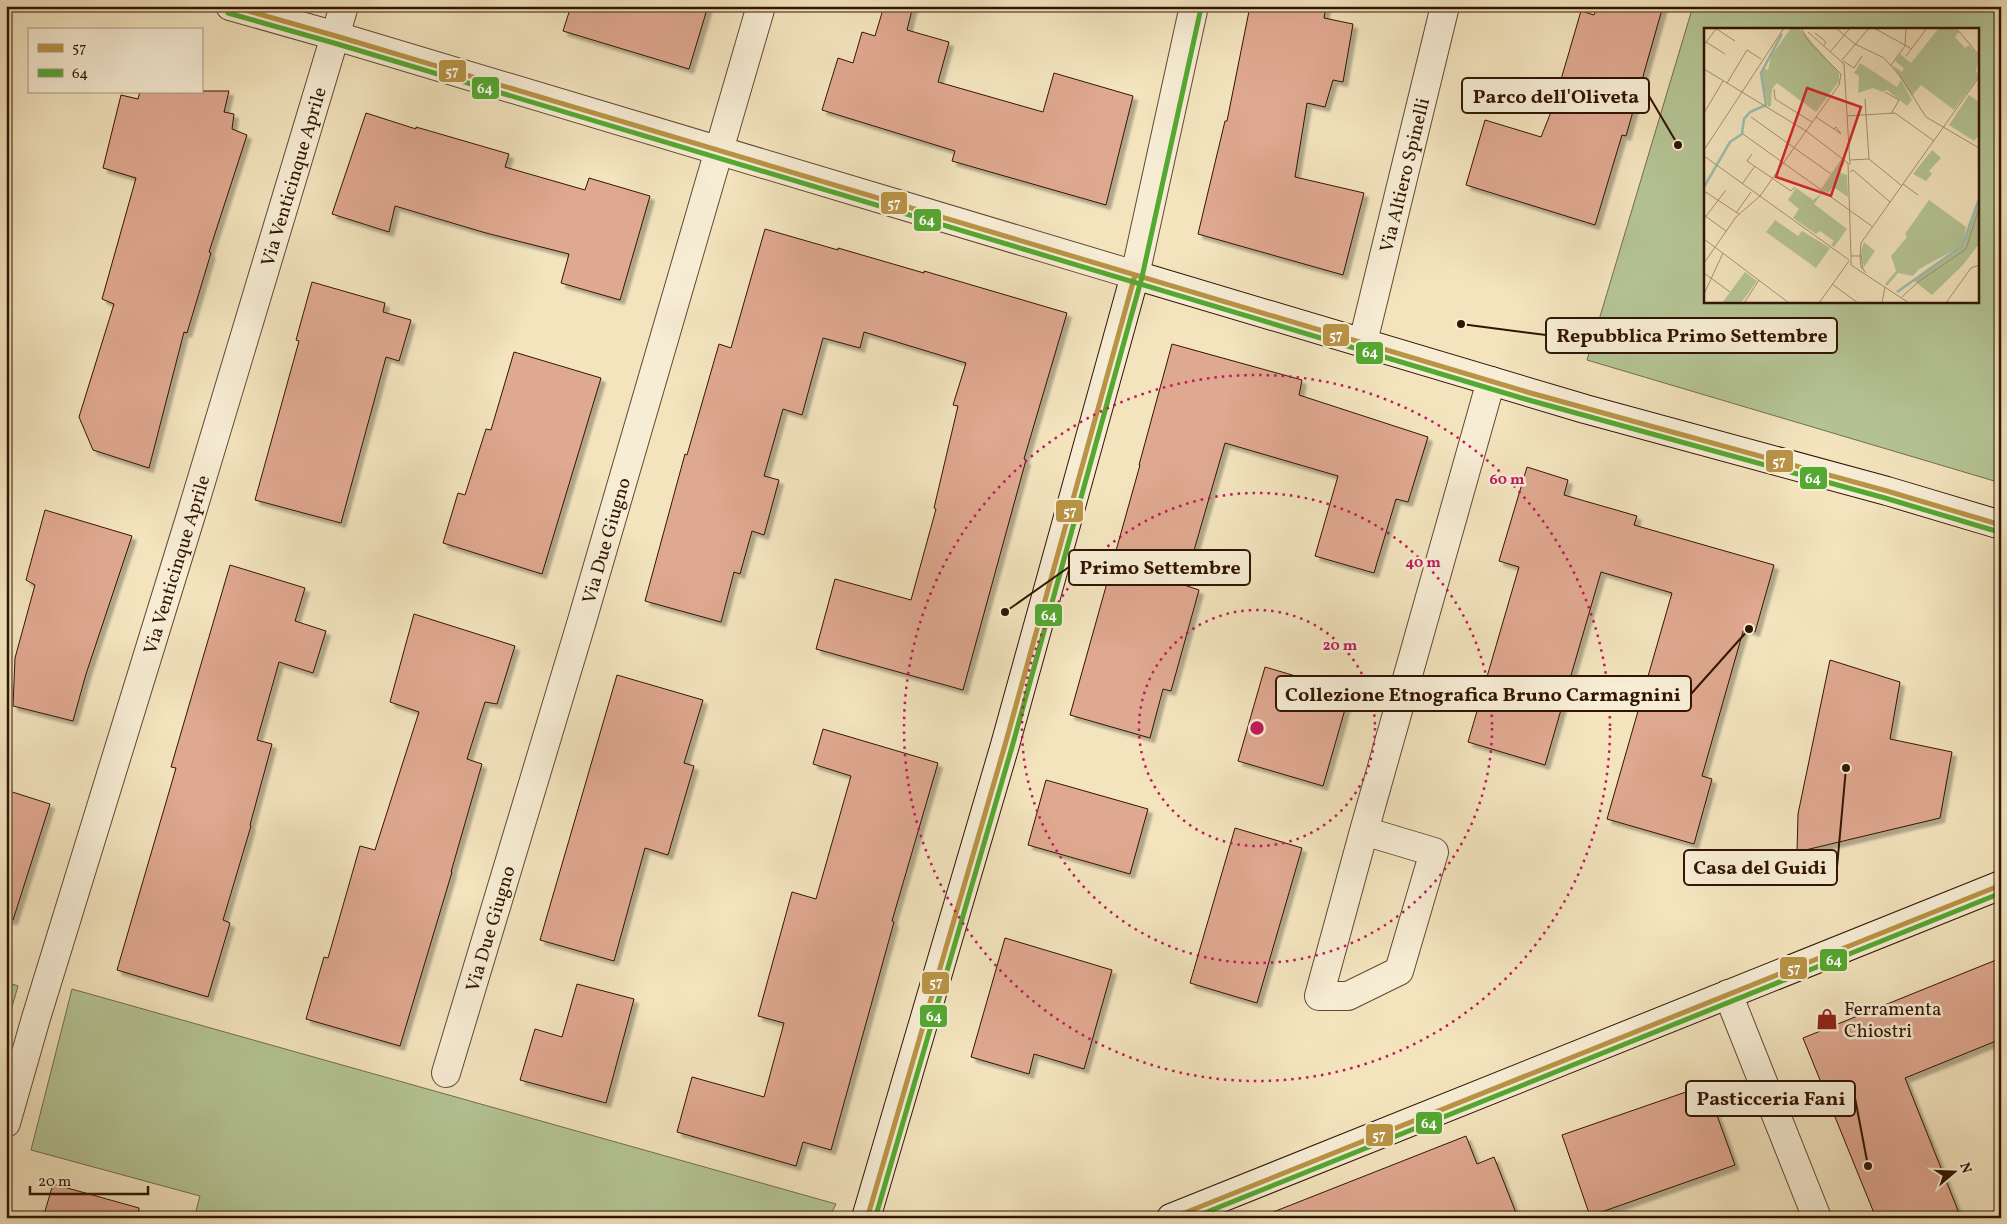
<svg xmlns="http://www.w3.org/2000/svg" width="2007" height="1224" font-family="Vollkorn,serif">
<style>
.green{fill:#b5c596;stroke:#736d4c;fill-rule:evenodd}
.building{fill:#dfa890;stroke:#311503;filter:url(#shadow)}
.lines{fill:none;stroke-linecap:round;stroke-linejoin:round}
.street-casing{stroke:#624932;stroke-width:30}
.secondary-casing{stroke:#311503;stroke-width:30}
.street{stroke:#f7edd5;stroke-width:28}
.secondary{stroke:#f7edd5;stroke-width:28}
.bus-1-casing{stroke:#f7edd5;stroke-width:9}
.bus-2-casing{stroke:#f7edd5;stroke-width:9}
.bus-1{stroke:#b99446;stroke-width:5}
.bus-2{stroke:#54a932;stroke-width:5}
.ring{fill:none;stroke:#c2185b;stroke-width:2.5;stroke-dasharray:2.5 5}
.labels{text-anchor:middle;stroke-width:5;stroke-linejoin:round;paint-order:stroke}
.street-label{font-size:19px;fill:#311503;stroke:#f7edd5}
.poi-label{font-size:19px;fill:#311503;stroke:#f7edd5;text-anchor:start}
.inset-river{fill:none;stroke:#9bbfb1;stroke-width:2.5}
.inset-road{fill:none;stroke:#a59173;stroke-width:1}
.view{fill:#d62828;fill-opacity:0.15;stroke:#d62828;stroke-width:2.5}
.inset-edge{fill:none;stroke:#311503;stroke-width:2.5}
.centre{fill:#c2185b;stroke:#f7edd5;stroke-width:2.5}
.ring-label{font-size:15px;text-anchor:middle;font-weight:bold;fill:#c2185b;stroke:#f7edd5;stroke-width:5;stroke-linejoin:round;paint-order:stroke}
.leader{fill:none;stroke:#311503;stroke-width:2}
.callout-dot{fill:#311503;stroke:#f7edd5;stroke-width:2}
.callout{fill:#f7edd5;stroke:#311503;stroke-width:2}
.callout-label{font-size:20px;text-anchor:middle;font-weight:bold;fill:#311503}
.line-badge{stroke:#f7edd5;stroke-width:2}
.badge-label{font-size:14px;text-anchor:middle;font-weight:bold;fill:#fff}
</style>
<defs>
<filter id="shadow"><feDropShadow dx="4.5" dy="4.5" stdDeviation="1" flood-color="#0004"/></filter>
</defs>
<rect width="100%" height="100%" fill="#f3e4be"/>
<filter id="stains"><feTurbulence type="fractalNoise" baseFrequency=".004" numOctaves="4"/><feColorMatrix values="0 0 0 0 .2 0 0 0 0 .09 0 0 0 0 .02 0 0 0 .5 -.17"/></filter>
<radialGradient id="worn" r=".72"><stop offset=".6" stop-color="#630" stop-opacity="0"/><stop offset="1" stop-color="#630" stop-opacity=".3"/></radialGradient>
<path class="green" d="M1693 6H2001V483L1587 360ZM1706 29H1978V301H1706Z
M6 982 18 986 6 1028Z
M72 989 836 1204 829 1218H546L528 1213 526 1218H194L200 1196 31 1150Z"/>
<path class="building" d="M571 6H708L689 69 563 31Z
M884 6H913L907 30 949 42 938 82 1043 112 1054 73 1133 96 1106 205 952 161 955 151 822 110 838 58 853 63 862 32 875 36Z
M1250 6H1326L1324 18 1353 24 1343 82 1333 80 1325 107 1307 103 1295 177 1364 193 1343 275 1198 234 1225 121H1227Z
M1597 6H1663L1626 136 1622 135 1595 225 1466 185 1485 120 1541 137 1553 107 1581 11 1594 15Z
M140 91H229L224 112 234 114 232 129 247 135 209 252 211 253 187 333 184 332 149 468 93 450 79 417 114 304 102 299 136 178 103 168 121 95 138 99Z
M366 113 416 129V127L509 154 505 167 585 190 589 178 650 196 620 300 561 283 569 254 486 233 395 206 389 232 332 214Z
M765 229 838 250V248L924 273V271L1067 313 1024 459 1026 460 963 690 816 649 835 579 911 600 936 509 934 508 958 406 953 405 966 363 864 332 860 348 823 338 802 415 783 409 764 476 779 480 764 535 752 531 740 574 734 572 721 622 645 601 685 454 687 455 719 344 731 348Z
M312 282 385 303 383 312 411 320 399 361 386 357 341 523 255 500 299 341 296 340Z
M1172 344 1302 380 1299 395 1428 437 1408 502 1396 499 1374 573 1315 556 1338 476 1225 443 1184 585 1199 590 1171 691 1163 689 1150 738 1070 715 1140 465H1139Z
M514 352 601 378 542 574 443 543 458 493 465 495 486 429 491 430Z
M1527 467 1568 480 1564 495 1637 516 1634 525 1774 565 1755 632 1744 628 1702 776 1712 779 1694 844 1607 819 1672 593 1601 572 1545 765 1468 742 1519 567 1499 561Z
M45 510 132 536 86 674 73 721 13 706 15 658 35 585 26 580Z
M230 565 305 588 295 621 326 631 313 673 279 662 257 740 272 744 250 825 251 826 223 920 230 923 208 997 117 970 176 768 171 767Z
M414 614 515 646 497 704 485 702 467 759 482 764 451 872H452L400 1046 306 1019 324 957 328 958 360 846 375 850 419 712 390 702Z
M1830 660 1900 682 1890 739 1952 752 1940 818 1797 852 1798 814Z
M1265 667 1350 692 1323 786 1238 761Z
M617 675 703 700 684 763 694 766 668 855 645 848 614 961 540 940Z
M823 729 938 763 892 921 894 922 831 1150 803 1142 796 1166 677 1132 692 1077 764 1097 784 1023 758 1016 792 892 816 899 851 776 813 764Z
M1046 780 1148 809 1130 874 1028 845Z
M6 790 50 804 13 920 6 919Z
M1235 828 1302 848 1257 1003 1190 983Z
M1005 938 1112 970 1084 1069 1034 1054 1029 1074 971 1057Z
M2001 958V1039L1905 1078 1961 1218H1876L1803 1038Z
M577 984 634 999 606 1103 520 1080 535 1029 562 1037Z
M1706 1085 1735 1165 1590 1216 1562 1135Z
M1466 1136 1477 1164 1494 1157 1518 1218H1263V1216Z
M53 1184 139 1208 138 1218H43Z"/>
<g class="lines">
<g class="street-casing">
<g id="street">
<path d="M230 6 336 36 1135 275 1194 6"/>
<path id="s1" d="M1363 342 1445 6"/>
<path d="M1364 831 1434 852 1399 971 1348 996H1319L1364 831 1491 381"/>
<path d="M1728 994 1817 1218"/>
<path id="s2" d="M446 1073 581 624 761 6"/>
<path id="s3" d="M6 1123 36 1018 191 515 344 6"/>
</g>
</g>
<g class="secondary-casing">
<path id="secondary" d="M866 1218 1005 745 1135 275 1585 409 1887 491 2001 525
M1171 1218 2001 885"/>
</g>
<use href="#street" class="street"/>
<use href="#secondary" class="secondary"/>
<g class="bus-1-casing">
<path id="bus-1" d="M231 6 336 36 1527 392 1887 491 2001 525
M870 1218 869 1212 1005 745 1135 275
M1172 1218 2001 885"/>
</g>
<g class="bus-2-casing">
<path id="bus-2" d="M228 13 334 43 1525 399 1885 498 1999 532
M877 1217V1212L1012 747 1142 277 1201 8
M1192 1218 2001 893"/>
</g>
<use href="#bus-1" class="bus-1"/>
<use href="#bus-2" class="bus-2"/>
</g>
<g class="ring">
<circle cx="1257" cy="728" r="118"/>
<circle cx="1257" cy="728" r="235"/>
<circle cx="1257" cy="728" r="353"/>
</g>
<defs>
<g id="shop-bare" transform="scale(1.725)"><path d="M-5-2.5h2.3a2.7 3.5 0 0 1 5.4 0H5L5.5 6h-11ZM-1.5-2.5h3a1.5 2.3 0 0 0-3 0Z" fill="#8f2418" stroke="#f7edd5" stroke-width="2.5" paint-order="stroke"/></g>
</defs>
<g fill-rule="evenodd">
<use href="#shop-bare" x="1827" y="1019"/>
</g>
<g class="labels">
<g class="street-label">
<text dy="7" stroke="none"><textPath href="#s1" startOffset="172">Via Altiero Spinelli</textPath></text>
<text dy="7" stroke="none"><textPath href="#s3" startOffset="989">Via Venticinque Aprile</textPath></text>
<text dy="7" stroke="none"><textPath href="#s2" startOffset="556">Via Due Giugno</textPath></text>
<text dy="7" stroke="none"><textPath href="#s3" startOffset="584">Via Venticinque Aprile</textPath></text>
<text dy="7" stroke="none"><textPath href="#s2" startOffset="151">Via Due Giugno</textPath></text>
</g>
<g class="poi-label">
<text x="1844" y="1015">Ferramenta<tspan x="1844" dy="22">Chiostri</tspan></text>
</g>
</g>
<g transform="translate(1704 28)">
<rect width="275" height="275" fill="#f3e4be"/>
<path d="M87 0H94L100 5 135 45V53L112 84 73 55 68 61 67 78 64 79 57 44 59 40 64 42 67 28ZM235 0H251L255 4 251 9 261 20 265 17 275 28 272 43 275 48 250 82 217 57 208 68 188 37 198 44 200 40 191 33 196 26 207 35ZM156 35 193 59 197 52 208 72 203 78 183 62 179 64 169 60 154 65 155 48 150 45ZM265 67 275 74V107L270 113 245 97ZM228 122 237 130 225 143 228 146 222 153 209 146ZM138 130 141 135 134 144 143 147 144 169 129 159 124 165 117 161ZM92 160 109 172 118 165 110 176 143 201 130 219 127 217 130 213 116 203 112 206 89 190 95 181 84 172ZM225 172 262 199 258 218 215 241 209 248 194 245 183 258 181 256 192 243 187 228 203 209 201 206ZM275 174V216L259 237 228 267 209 252 260 217 266 193ZM71 192 94 208 98 203 126 220 112 240 62 204ZM160 214 171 223 160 239 157 223ZM41 244 53 253 37 275H18Z" fill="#b5c596"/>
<path class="inset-river" d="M0 159 26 114 38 106 40 91 46 84 62 77 57 45 78 6M193 264 258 218 275 171"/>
<path class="inset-road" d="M11 0 31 13M97 0 105 14 137 46 135 57 102 103 144 135 147 228M132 0 151 16 180 30 196 48 222 89 275 120M170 0 208 21M252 0 275 27M104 4 140 36 146 137M111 5 122 14 120 17M2 14 21 26M0 17 12 1M201 18 202 0M127 23 146 0M202 28 223 0M138 32 165 0M139 33 150 40 158 28M187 37 201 18M0 41 102 103 56 168 32 189 0 235M23 55 43 22 57 31M70 61 71 71 108 94M181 64 195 72 187 86M161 71 165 131M0 85 19 53M143 88 191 85 230 113M47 89 127 146M112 89 130 101 137 106 132 99 130 101M39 106 169 199M0 122 80 0M48 126 43 133 87 163 91 159M0 128 145 232M146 132 165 131 198 158M146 144 149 142 186 174M38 156 51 138M199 156 214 167M0 163 35 186M32 185 47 164M0 187 22 203M0 191 22 162M0 211 85 275M157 226 159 241M156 228 157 215 275 49M0 245 26 264M162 245 157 239 156 228H147V237L205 275M128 256 154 275M0 266 19 225M198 269 214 254 262 221 275 180M40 275 55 252M115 275 145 233M178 275 181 259M242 275 267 240 275 237"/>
<path class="view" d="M103 60 157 79 127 168 72 149Z"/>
<rect width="275" height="275" class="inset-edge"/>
</g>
<circle cx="1257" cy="728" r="8" class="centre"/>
<g class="ring-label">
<text x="1507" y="484">60 m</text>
<text x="1423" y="567">40 m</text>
<text x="1340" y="650">20 m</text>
</g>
<path class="leader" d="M1678 145L1649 96M1461 324L1546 335M1005 612L1069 567M1749 629L1691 694M1846 768L1837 867M1868 1166L1855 1098"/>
<g class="callout-dot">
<circle cx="1678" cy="145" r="5"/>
<circle cx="1461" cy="324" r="5"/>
<circle cx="1005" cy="612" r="5"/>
<circle cx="1749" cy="629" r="5"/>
<circle cx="1846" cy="768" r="5"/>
<circle cx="1868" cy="1166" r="5"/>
</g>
<g class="callout">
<rect x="1462" y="78" width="187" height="35" rx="5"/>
<rect x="1546" y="318" width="291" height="35" rx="5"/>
<rect x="1069" y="550" width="181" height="35" rx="5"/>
<rect x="1276" y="676" width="415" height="35" rx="5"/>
<rect x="1684" y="850" width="153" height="35" rx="5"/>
<rect x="1686" y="1081" width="169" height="35" rx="5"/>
</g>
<g class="callout-label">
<text x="1556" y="103">Parco dell'Oliveta</text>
<text x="1692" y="342">Repubblica Primo Settembre</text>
<text x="1160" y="574">Primo Settembre</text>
<text x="1483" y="701">Collezione Etnografica Bruno Carmagnini</text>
<text x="1760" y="874">Casa del Guidi</text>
<text x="1771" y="1105">Pasticceria Fani</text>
</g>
<g class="line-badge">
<rect x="438" y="59" width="29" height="24" rx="5" fill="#b99446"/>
<rect x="471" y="76" width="29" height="24" rx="5" fill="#54a932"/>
<rect x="880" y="191" width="28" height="24" rx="5" fill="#b99446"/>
<rect x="913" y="208" width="29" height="24" rx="5" fill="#54a932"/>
<rect x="1322" y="323" width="28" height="24" rx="5" fill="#b99446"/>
<rect x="1355" y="341" width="29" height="24" rx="5" fill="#54a932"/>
<rect x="1765" y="449" width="29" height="24" rx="5" fill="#b99446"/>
<rect x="1799" y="466" width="29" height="24" rx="5" fill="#54a932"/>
<rect x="1055" y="499" width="29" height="24" rx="5" fill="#b99446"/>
<rect x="1034" y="603" width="29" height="24" rx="5" fill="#54a932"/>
<rect x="1819" y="948" width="29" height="24" rx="5" fill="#54a932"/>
<rect x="1779" y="956" width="29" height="24" rx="5" fill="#b99446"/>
<rect x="921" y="971" width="29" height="24" rx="5" fill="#b99446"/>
<rect x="919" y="1004" width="29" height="24" rx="5" fill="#54a932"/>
<rect x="1415" y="1111" width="28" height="24" rx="5" fill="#54a932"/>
<rect x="1365" y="1123" width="29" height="24" rx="5" fill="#b99446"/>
</g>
<g class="badge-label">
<text x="452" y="76">57</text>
<text x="485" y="93">64</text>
<text x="894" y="208">57</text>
<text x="927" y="225">64</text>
<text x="1336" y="340">57</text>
<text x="1370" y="357">64</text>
<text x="1779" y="466">57</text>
<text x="1813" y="483">64</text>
<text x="1070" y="516">57</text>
<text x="1049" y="620">64</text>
<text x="1834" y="965">64</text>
<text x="1794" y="973">57</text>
<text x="936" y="987">57</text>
<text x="934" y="1021">64</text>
<text x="1429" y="1128">64</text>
<text x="1379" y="1140">57</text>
</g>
<rect width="2007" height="1224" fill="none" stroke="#f3e4be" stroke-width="25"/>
<rect x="8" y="8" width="1992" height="1209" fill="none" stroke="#311503" stroke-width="2.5"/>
<rect x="12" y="12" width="1982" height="1199" fill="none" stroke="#311503"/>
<rect x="28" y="28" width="175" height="65" fill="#f7edd5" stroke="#a89781"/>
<rect x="38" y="44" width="25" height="8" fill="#b99446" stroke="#a89781"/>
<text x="72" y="52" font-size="15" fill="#311503">57</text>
<rect x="38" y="69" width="25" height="8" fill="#54a932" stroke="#a89781"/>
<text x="72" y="78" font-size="15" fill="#311503">64</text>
<g transform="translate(1954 1172) rotate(71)" stroke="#f7edd5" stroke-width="4" paint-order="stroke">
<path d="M0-4L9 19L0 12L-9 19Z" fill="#311503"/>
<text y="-8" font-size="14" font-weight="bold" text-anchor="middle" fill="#311503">N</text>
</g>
<path d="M30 1186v8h118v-8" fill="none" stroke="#311503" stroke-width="2.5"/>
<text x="38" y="1186" font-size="15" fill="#311503" stroke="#f7edd5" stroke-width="4" paint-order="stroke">20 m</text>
<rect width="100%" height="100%" filter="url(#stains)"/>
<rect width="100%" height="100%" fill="url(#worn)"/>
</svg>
